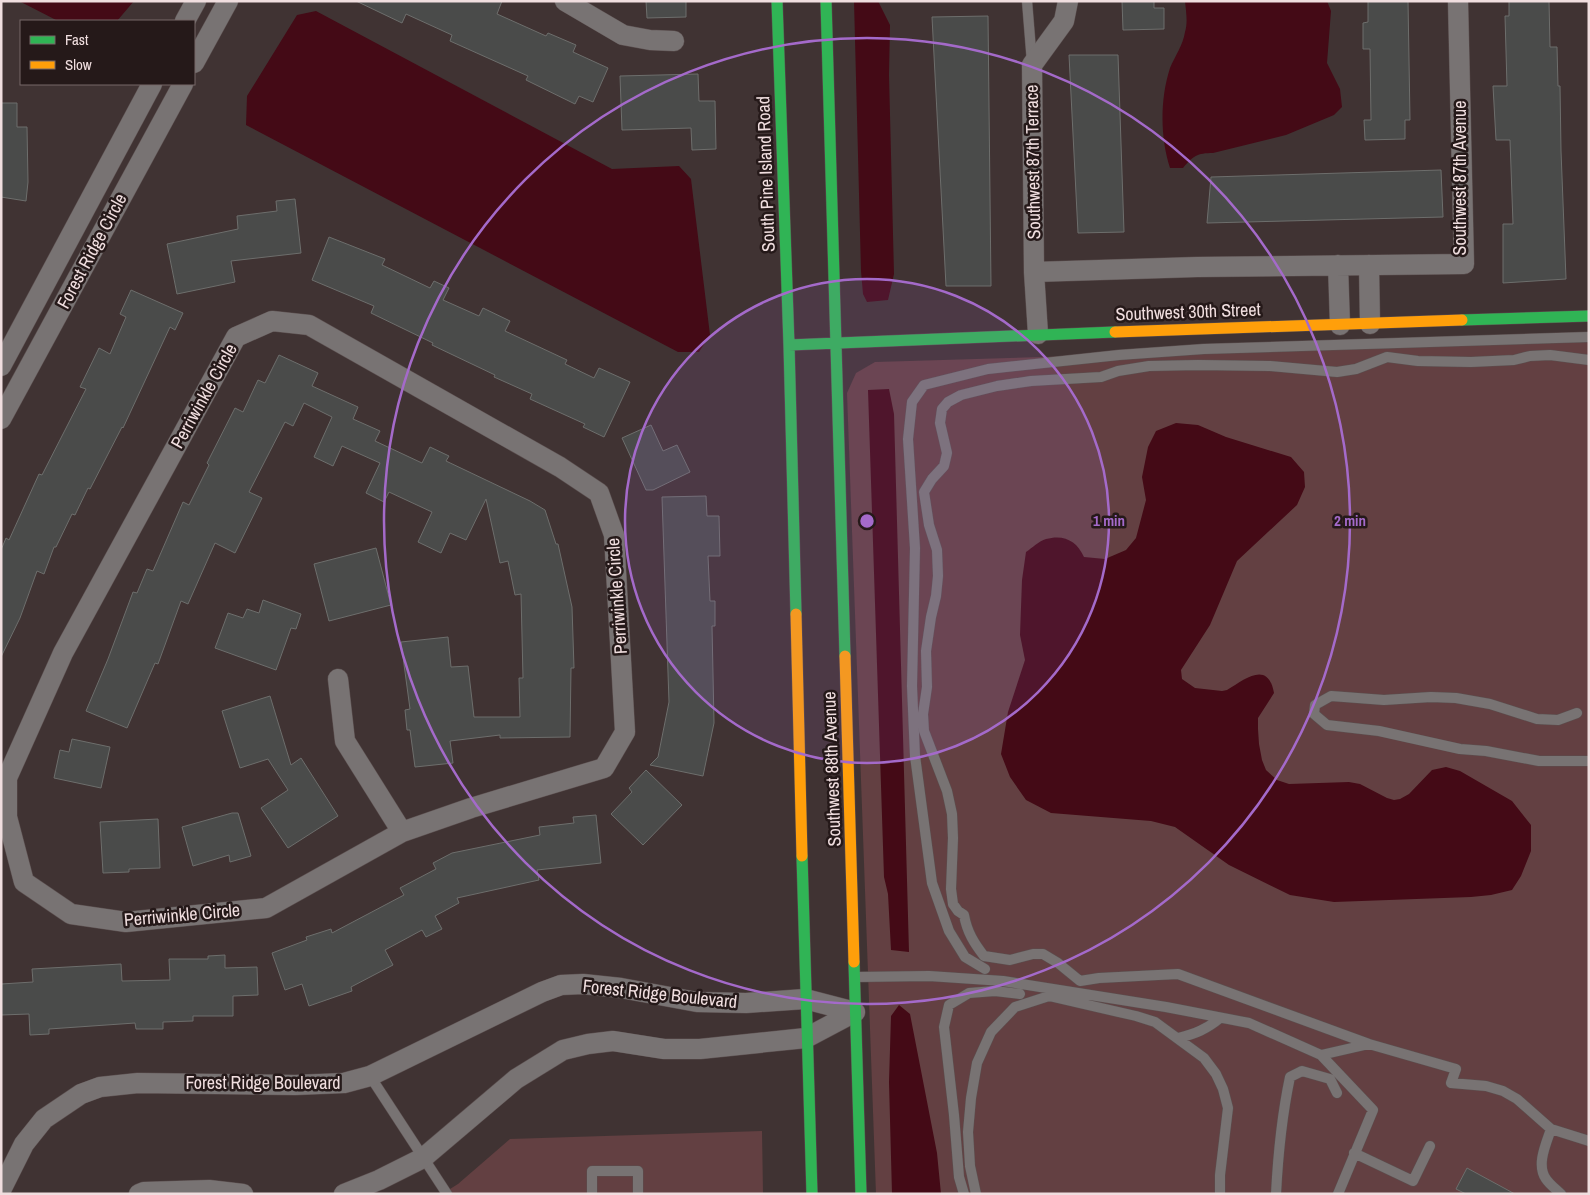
<svg xmlns="http://www.w3.org/2000/svg" width="1590" height="1195" font-family="'Archivo Narrow',sans-serif">
<style>
.green{fill:#634042}
.water{fill:#440a16}
.building{fill:#4a4b4a;stroke:#6d6e6c}
.lines{fill:none;stroke-linecap:round;stroke-linejoin:round}
.lane-casing{stroke:#5b4f4f;stroke-width:11}
.street-casing{stroke:#5b4f4f;stroke-width:21}
.fast-casing{stroke:#5b4f4f;stroke-width:12}
.slow-casing{stroke:#5b4f4f;stroke-width:12}
.lane{stroke:#787373;stroke-width:10}
.street{stroke:#787373;stroke-width:20}
.fast{stroke:#30b455;stroke-width:11}
.slow{stroke:#ff9f0a;stroke-width:11}
.ring{fill:none;stroke:#a46aca;stroke-width:2.5}
.labels{text-anchor:middle;stroke-width:5;stroke-linejoin:round;paint-order:stroke}
.street-label{font-size:18px;fill:#f0dedf;stroke:#251919}
.centre{fill:#a46aca;stroke:#251919;stroke-width:2.5}
.ring-label{font-size:15px;text-anchor:middle;font-weight:bold;fill:#a46aca;stroke:#251919;stroke-width:5;stroke-linejoin:round;paint-order:stroke}
</style>
<rect width="100%" height="100%" fill="#403333"/>
<path class="green" d="M1589 341V1194H876L847 393 856 373 875 362Z
M762 1131 763 1194H442L458 1184 510 1139Z"/>
<path class="water" d="M19 1H134L117 21H58Z
M854 1H878L890 25 889 75 894 274 888 300 867 302 863 294 861 271Z
M1185 1H1327L1331 11 1327 63 1340 89 1342 107 1334 115 1286 135 1213 153C1197 153 1193 156 1183 168H1170C1160 137 1160 99 1170 68 1175 56 1183 45 1185 32 1188 22 1186 12 1185 1Z
M316 11 612 169 679 166 691 179 710 335 699 352H678L246 125 247 96 297 15Z
M889 389 894 414 909 952 891 950 888 894 884 877 868 390Z
M1176 423 1198 425 1226 437 1291 457 1304 472 1305 487 1297 505 1237 561 1210 625 1181 670 1182 679 1195 688 1222 691 1227 690C1245 679 1268 660 1274 693L1258 718V729L1259 744 1262 760 1266 770 1277 780 1289 784 1349 782 1360 784 1387 798 1394 800 1400 799 1409 794 1432 770 1446 767 1460 771 1512 801 1531 825V851L1521 876 1512 890 1491 895 1471 897 1334 902 1290 895 1229 865 1175 827 1151 821 1051 813 1026 800 1010 777 1001 754 1008 712 1025 660 1020 635 1022 580 1026 552C1032 548 1039 541 1046 539 1064 534 1077 541 1084 557L1105 559 1126 550 1136 538 1146 500 1142 477 1148 447 1156 431Z
M899 1005 910 1014 937 1153 941 1194H892L889 1082 891 1016Z"/>
<path class="building" d="M356 1H502L497 14 546 36 548 33 576 45 573 52 608 68 593 102 579 96 575 104 526 80 528 76 450 41 452 35 406 14 402 23Z
M646 1H686V17L647 18Z
M1122 1H1154V8H1164V29L1123 30Z
M1368 1H1408L1410 120H1405V139L1365 140 1364 120H1371L1370 49H1363V23L1368 22Z
M1509 1H1549L1550 47H1557L1558 86H1560L1561 151 1566 279 1503 283V224H1513L1510 140H1496L1493 86H1507L1505 16H1509Z
M988 16 991 286H946L932 17Z
M1069 55H1118L1124 232 1078 233Z
M698 74 699 101H715L716 149 692 150 691 128 622 130 620 76Z
M1 103H17V127H27L28 182 26 201 1 197Z
M1441 170 1443 217 1207 223 1211 177Z
M295 199 301 253 231 261 235 282 177 294 167 244 238 229 237 216 277 211 276 201Z
M329 237 385 259 382 265 430 288 434 281 449 288 443 300 479 316 483 308 510 321 505 331 567 360 565 364 594 378 599 368 630 382 604 437 583 427 585 424 530 399 532 394 494 377 495 375 432 345 433 343 371 313 374 306 312 280Z
M131 290 183 313 175 330 170 327 123 428 122 427 90 489 88 488 75 515 72 514 56 547H54L44 574 37 571 20 618 1 657V550L6 538 9 540 39 474 42 475 86 389 80 387 99 348 110 354 126 317 120 314Z
M279 355 318 373 312 386 358 407 353 419 380 431 375 441 422 463 430 447 449 456 446 461 530 501 545 510 556 544H558L572 607 574 668H571L570 737 500 738V735L450 741 453 763 415 767 410 730H407L405 710 410 709 401 642 448 637 451 667 468 666 474 717H520L519 678H523L521 594 515 595 508 561 500 563 486 499 466 540 450 533 441 553 418 542 432 512 389 492 384 502 366 493 380 463 342 446 333 466 314 457 332 417 304 403 293 426 285 422 249 492 262 498 235 553 215 543 188 604 181 601 158 664 155 663 127 728 86 711 108 659 133 592 137 593 147 569 153 571 183 502 189 505 209 465 207 463 235 408 243 412 258 380 265 383Z
M651 425 663 451 677 445 690 472 653 490H646L622 438Z
M706 496 707 516H719L720 556H708L710 601H715V626H712L714 723 703 776 650 765 658 757 669 702 662 497Z
M376 548 391 605 329 621 314 564Z
M263 600 301 614 296 629 291 628 276 670 215 648 228 613 243 618 247 609 259 613Z
M270 696 291 765 301 758 338 816 288 848 261 808 288 790 268 759 240 768 222 711Z
M72 739 110 747 101 788 54 778 60 750 69 752Z
M646 770 682 805 643 845 611 814 632 792 629 788Z
M232 813H238L251 856 230 862 229 855 193 866 182 827Z
M596 815 601 863 537 870 539 880 457 898 459 903 435 916 442 929 426 937 422 930 385 950 393 965 351 987 352 991 309 1006 302 984 285 990 272 953 307 940 306 937 331 929 332 933 404 895 400 888 436 869 433 863 452 853 540 835 539 827 574 823 573 817Z
M158 819 160 868 129 869V872L103 873 100 822Z
M225 955V968L257 967 258 995 233 996V1016H193V1021L163 1022V1029H136L135 1023 49 1029V1034L30 1035 29 1014 1 1015V984L33 982 32 969 121 964 122 981 170 980 169 959H208V956Z
M1467 1168 1515 1194H1466L1456 1189Z"/>
<g class="lines">
<g class="lane-casing">
<path id="lane" d="M1027 1 1032 63
M1589 360 1550 355 1530 356 1514 360 1471 362 1418 361 1387 357 1356 369 1337 372 1270 366 1198 365 1149 366 1118 371 1101 377 1031 381 997 386 961 395 948 402 942 409 940 423 947 453 944 466 932 479 924 492 929 525 937 550 938 576 936 596 931 617 926 651 927 687 923 714 924 731 947 791 952 814 953 838 951 889 953 904 958 911 964 915C967 932 974 943 984 956L1010 960 1033 954H1043L1058 963 1080 981 1099 978 1178 974 1369 1044 1456 1069 1451 1083 1486 1086 1503 1091 1517 1099 1551 1129 1589 1141
M1577 713 1558 720 1537 719 1490 704 1456 698 1431 697 1384 700 1331 696 1315 705 1314 714 1327 725 1379 731 1460 749 1486 751 1539 761H1589
M985 969 965 957 949 931 932 883 915 756 912 686 915 548 908 439 912 402 924 385 988 369 1119 355 1204 349 1589 337
M856 977 929 976 1003 981 1166 1007 1249 1023 1321 1055 1373 1110 1338 1194
M1178 1038C1195 1034 1207 1029 1220 1018
M1321 1055 1369 1044
M370 1076 447 1194
M1551 1129C1546 1144 1536 1165 1546 1179 1550 1185 1556 1189 1561 1194
M1354 1153 1413 1181 1430 1146
M592 1194V1171H638V1194
M964 1194 959 1177 954 1115 944 1027 949 1005 969 993 995 991 1020 994
M976 1194 970 1166 968 1132 971 1098 977 1063 991 1032 1015 1007 1049 996 1136 1016 1155 1022 1204 1058 1216 1074 1223 1089 1228 1108 1220 1175V1194
M1276 1194C1278 1155 1282 1115 1290 1077L1302 1071 1330 1079 1337 1093"/>
</g>
<g class="street-casing">
<path id="street" d="M565 1 623 35 650 40 674 41
M185 21 196 1
M194 63 228 1
M1338 265 1340 325
M1369 265 1370 324
M1034 272 1197 267 1464 264 1458 1
M272 321 309 325 560 467 599 493 614 535 625 732 604 768 471 808 402 832 266 908 126 922 71 914 24 882 7 817V778L63 653 236 337Z
M1038 334 1034 272 1032 65 1064 21 1068 1
M1 366 152 84
M1 419 183 84
M338 679 345 741 402 832
M1 1190 24 1144 44 1119 81 1094 100 1087 138 1083 295 1085 344 1083 370 1076 542 992 561 985 583 984 621 988 697 1002 746 1003 805 999 855 1012
M139 1194 144 1192 209 1190 243 1194
M344 1194 379 1180 423 1158 516 1079 563 1050 588 1044 613 1041 664 1049H700L806 1038 855 1012"/>
</g>
<g class="fast-casing">
<path id="fast" d="M777 1 789 345 796 614
M826 1 845 656
M1462 320 1589 316
M789 345 1115 332
M802 856 812 1194
M854 962 861 1194"/>
</g>
<g class="slow-casing">
<path id="slow" d="M1115 332 1462 320
M796 614 802 856
M845 656 854 962"/>
</g>
<use href="#lane" class="lane"/>
<use href="#street" class="street"/>
<use href="#fast" class="fast"/>
<use href="#slow" class="slow"/>
</g>
<circle cx="867" cy="521" r="242" fill="#a46aca" fill-opacity=".12"/>
<g class="ring">
<circle cx="867" cy="521" r="242"/>
<circle cx="867" cy="521" r="483"/>
</g>
<g class="labels">
<g class="street-label">
<text transform="translate(1033 162) rotate(-91)" y="6">Southwest 87th Terrace</text>
<text transform="translate(766 174) rotate(-92)" y="6">South Pine Island Road</text>
<text transform="translate(1460 178) rotate(-90)" y="6">Southwest 87th Avenue</text>
<text transform="translate(92 251) rotate(-62)" y="6">Forest Ridge Circle</text>
<text transform="translate(1188 312) rotate(-2)" y="6">Southwest 30th Street</text>
<text transform="translate(204 396) rotate(-61)" y="6">Perriwinkle Circle</text>
<text transform="translate(617 596) rotate(-94)" y="6">Perriwinkle Circle</text>
<text transform="translate(832 769) rotate(-92)" y="6">Southwest 88th Avenue</text>
<text transform="translate(182 915) rotate(-5)" y="6">Perriwinkle Circle</text>
<text transform="translate(660 994) rotate(6)" y="6">Forest Ridge Boulevard</text>
<text x="263" y="1089">Forest Ridge Boulevard</text>
</g>
</g>
<circle cx="867" cy="521" r="8" class="centre"/>
<g class="ring-label">
<text x="1109" y="526">1 min</text>
<text x="1350" y="526">2 min</text>
</g>
<rect width="1590" height="1195" fill="none" stroke="#f0dedf" stroke-width="5"/>
<rect x="20" y="20" width="175" height="65" fill="#251919" stroke="#766868"/>
<rect x="30" y="36" width="25" height="8" fill="#30b455" stroke="#766868"/>
<text x="65" y="45" font-size="15" fill="#f0dedf">Fast</text>
<rect x="30" y="61" width="25" height="8" fill="#ff9f0a" stroke="#766868"/>
<text x="65" y="70" font-size="15" fill="#f0dedf">Slow</text>
</svg>
